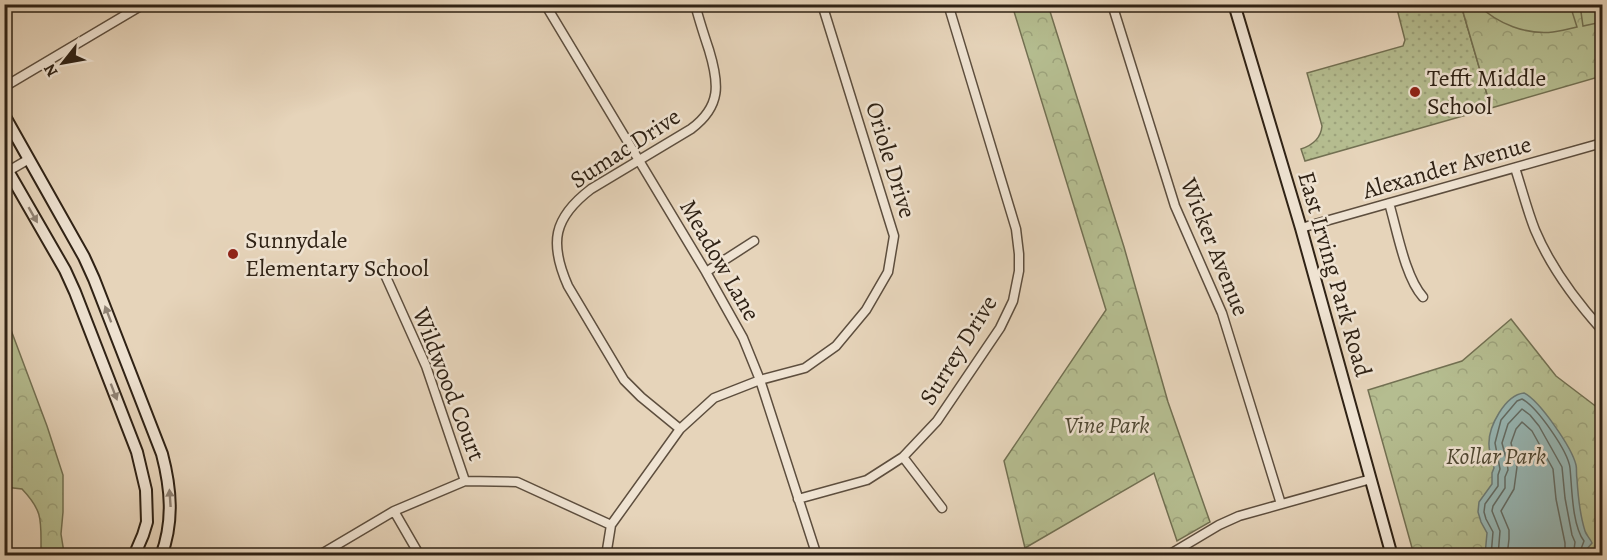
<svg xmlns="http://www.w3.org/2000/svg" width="1607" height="560" font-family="Alegreya,serif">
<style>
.grass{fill:url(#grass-dots);stroke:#727052;stroke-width:1.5}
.park{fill:url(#park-crowns);stroke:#727052;stroke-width:1.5}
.pitch{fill:#b5bd90;stroke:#727052;stroke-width:1.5}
.water{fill:#97b7b5;stroke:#6d7b75;stroke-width:1.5}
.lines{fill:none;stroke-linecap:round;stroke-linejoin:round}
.shore{stroke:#636c65;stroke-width:1.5}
.street-casing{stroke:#5d4e3e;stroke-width:11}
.secondary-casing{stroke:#2f2215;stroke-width:14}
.street{stroke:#efe3d2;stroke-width:8}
.secondary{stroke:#efe3d2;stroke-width:10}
.oneway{fill:#8f8274}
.poi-dot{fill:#8f2418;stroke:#efe3d2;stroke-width:2}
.labels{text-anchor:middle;stroke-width:5;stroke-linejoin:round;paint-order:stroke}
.poi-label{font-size:24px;fill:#2f2215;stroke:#efe3d2;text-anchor:start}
.street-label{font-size:24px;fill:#2f2215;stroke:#efe3d2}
.park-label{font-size:24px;font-style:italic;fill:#504934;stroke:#efe3d2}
</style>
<defs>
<pattern id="grass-dots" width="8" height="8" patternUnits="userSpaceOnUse" patternTransform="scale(1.5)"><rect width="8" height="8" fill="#b5bd90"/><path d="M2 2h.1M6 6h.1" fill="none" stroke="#9ca27b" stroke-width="1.8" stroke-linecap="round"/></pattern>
<pattern id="park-crowns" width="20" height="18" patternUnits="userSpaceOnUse" patternTransform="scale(1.5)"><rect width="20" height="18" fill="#b5bd90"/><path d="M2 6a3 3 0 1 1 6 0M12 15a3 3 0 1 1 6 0" fill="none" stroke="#9ca27b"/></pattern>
</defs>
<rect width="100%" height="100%" fill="#e6d4ba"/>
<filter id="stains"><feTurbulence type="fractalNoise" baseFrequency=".00333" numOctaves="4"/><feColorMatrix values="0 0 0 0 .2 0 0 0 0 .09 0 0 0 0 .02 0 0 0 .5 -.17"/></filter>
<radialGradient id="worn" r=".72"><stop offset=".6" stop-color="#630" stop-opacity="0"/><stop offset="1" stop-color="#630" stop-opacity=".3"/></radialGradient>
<path class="grass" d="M1396 5H1461L1491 108 1305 161 1301 149C1313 145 1321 138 1322 126L1307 73 1403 46 1405 40Z"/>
<path class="park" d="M1012 5H1048L1124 247 1168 402 1210 522 1177 541 1154 473 1025 548 1004 461 1106 310Z
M1461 5H1602V76L1491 108Z
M5 316 11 330 47 426 63 475V512L61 534 64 553 41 550C41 520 43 511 22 489L5 487Z
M1511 319 1556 376 1602 411V555H1414L1368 390 1462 361Z"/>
<path class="pitch" d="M1478 5H1570L1577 27C1569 29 1561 31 1553 32 1526 35 1498 24 1478 5Z
M1580 5H1602V22L1583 26Z"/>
<path class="water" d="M1524 393C1540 401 1572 448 1576 465 1577 469 1576 475 1577 479 1578 496 1580 515 1585 531 1586 535 1590 538 1592 543L1587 549 1591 555H1485L1487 533 1481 522 1478 512 1479 502 1492 484V473L1494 468C1493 460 1489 453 1489 445 1488 427 1505 395 1524 393Z"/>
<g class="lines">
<path class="shore" d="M1491 556 1493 532 1486 519 1484 512 1485 504 1498 486V475L1500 469 1495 443 1501 420 1517 401 1522 399C1537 407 1568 451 1570 468 1572 488 1572 525 1584 541L1581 549 1583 556
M1498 556 1500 531 1492 511 1493 506 1505 488V477L1508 470 1507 462 1502 443 1508 424 1522 409 1530 415 1539 426 1562 467 1565 498 1572 535 1575 542 1574 550 1575 556
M1507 556 1509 539V530L1501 511 1514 489 1517 467 1511 443 1516 429 1522 422 1532 431 1553 469 1556 499 1565 543V556"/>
<g class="street-casing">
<path id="street" d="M545 4 706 272 743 338 760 380 817 556
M1112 4 1175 206 1222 313 1281 504
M4 87 144 4
M1515 168C1522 189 1527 210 1535 230 1551 268 1575 300 1602 330
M5 173 29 159
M1389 203C1397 230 1405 277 1423 297
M1301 228 1602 143
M382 268 426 366 465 481
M706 272 754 241
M680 429 641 397 624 380 568 286C549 243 553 218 591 189L691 129C722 106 719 83 709 50 704 35 699 20 695 4
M903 457 942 508
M798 499 867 480 903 457 937 421 1000 328 1013 301 1019 271V254L1016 229 948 4
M394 511 420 556
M16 556H46
M318 556 394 511 465 481 517 482 611 525
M606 556 611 525 680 429 714 398 760 380 805 368 836 346 866 310 888 272 894 236 822 4
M1167 556 1219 525 1239 516 1371 479"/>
</g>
<g class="secondary-casing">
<path id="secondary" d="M1234 4 1301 228 1392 556
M4 115 84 257 94 279 162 454C171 488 174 522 161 556
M4 164 65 270 75 292 137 452 146 490 147 522 143 535 134 556"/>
</g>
<use href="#street" class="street"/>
<use href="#secondary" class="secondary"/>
</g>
<defs><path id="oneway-solid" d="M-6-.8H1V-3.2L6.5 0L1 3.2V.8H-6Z" transform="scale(1.5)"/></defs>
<g class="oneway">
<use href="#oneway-solid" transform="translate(33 215) rotate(60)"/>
<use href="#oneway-solid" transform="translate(108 314) rotate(-111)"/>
<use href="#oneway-solid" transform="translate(114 392) rotate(69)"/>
<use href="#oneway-solid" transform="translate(170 498) rotate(-94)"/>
</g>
<g class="poi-dot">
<circle cx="1415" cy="92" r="6"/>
<circle cx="233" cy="254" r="6"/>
</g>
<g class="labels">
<g class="poi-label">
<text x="1427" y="86">Tefft Middle<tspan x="1427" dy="28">School</tspan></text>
<text x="245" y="248">Sunnydale<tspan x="245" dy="28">Elementary School</tspan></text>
</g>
<g class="street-label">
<text transform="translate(625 148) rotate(-33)" y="8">Sumac Drive</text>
<text transform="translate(891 160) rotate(73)" y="8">Oriole Drive</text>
<text transform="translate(1447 167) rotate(-16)" y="8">Alexander Avenue</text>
<text transform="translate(1215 247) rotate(68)" y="8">Wicker Avenue</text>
<text transform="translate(720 260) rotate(60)" y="8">Meadow Lane</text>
<text transform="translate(1335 274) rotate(74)" y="8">East Irving Park Road</text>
<text transform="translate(958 350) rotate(-58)" y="8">Surrey Drive</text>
<text transform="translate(449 384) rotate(69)" y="8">Wildwood Court</text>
</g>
<g class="park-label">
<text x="1107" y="433">Vine Park</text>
<text x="1496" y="464">Kollar Park</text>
</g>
</g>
<rect width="1607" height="560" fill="none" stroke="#e6d4ba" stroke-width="24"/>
<rect x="6" y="6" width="1595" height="548" fill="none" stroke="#2f2215" stroke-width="3"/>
<rect x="12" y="12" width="1583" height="536" fill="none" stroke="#2f2215" stroke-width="1.5"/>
<g transform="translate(63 63) rotate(239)" stroke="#efe3d2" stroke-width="4.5" paint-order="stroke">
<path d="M0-4.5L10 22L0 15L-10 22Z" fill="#2f2215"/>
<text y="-9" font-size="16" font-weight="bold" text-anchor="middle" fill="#2f2215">N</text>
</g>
<rect width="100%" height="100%" filter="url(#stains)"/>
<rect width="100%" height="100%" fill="url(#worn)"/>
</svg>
